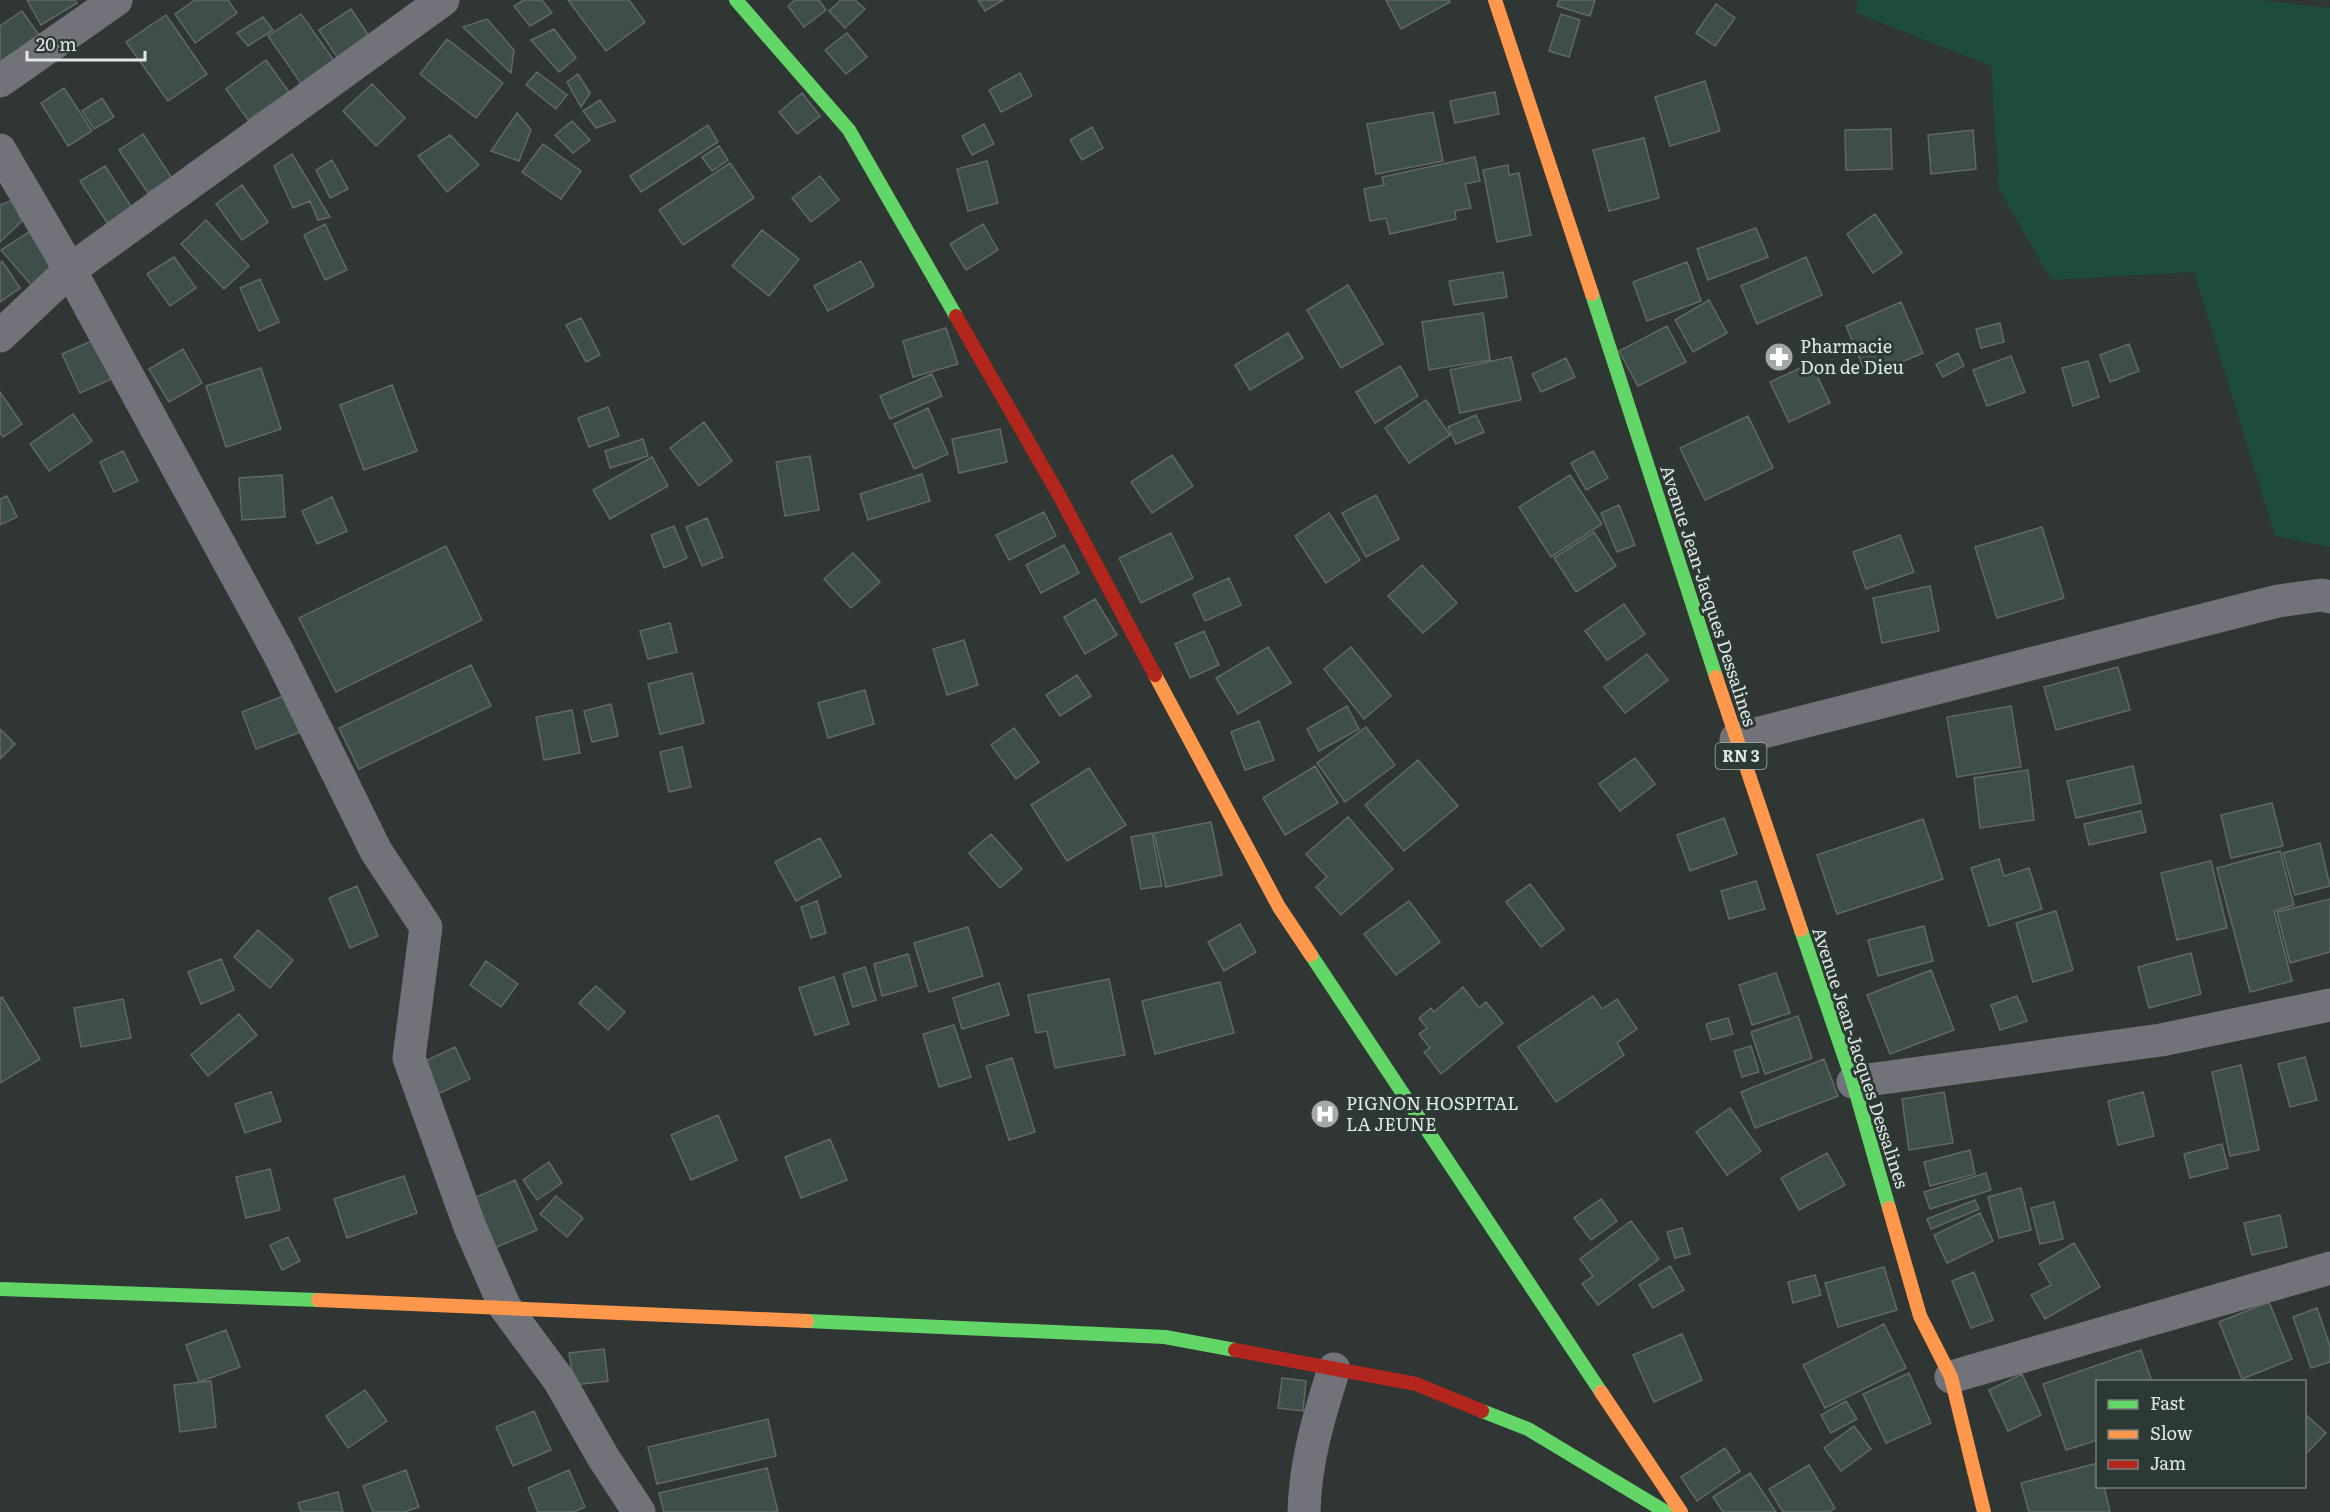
<svg xmlns="http://www.w3.org/2000/svg" width="2330" height="1512" font-family="Literata,serif">
<style>
.green{fill:#1d4b3d}
.building{fill:#3e4e49;stroke:#626865;stroke-width:1.5}
.lines{fill:none;stroke-linecap:round;stroke-linejoin:round}
.street{stroke:#72727b;stroke-width:33}
.fast{stroke:#63d668;stroke-width:14}
.slow{stroke:#ff974d;stroke-width:14}
.jam{stroke:#b3261e;stroke-width:14}
.labels{text-anchor:middle;stroke-width:6;stroke-linejoin:round;paint-order:stroke}
.shield{fill:#2d3934;stroke:#aab3af;stroke-width:1.5}
.shield-label{font-size:16px;font-weight:bold;fill:#e0e7e4}
.poi-label{font-size:18px;fill:#e0e7e4;stroke:#2d3934;text-anchor:start}
.street-label{font-size:18px;fill:#e0e7e4;stroke:#2d3934}
</style>
<rect width="100%" height="100%" fill="#303633"/>
<path class="green" d="M1857 0H2260L2330 8V547L2275 536 2194 272 2051 280 1999 189 1991 66 1856 13Z"/>
<path class="building" d="M27 0H75L77 3 41 25Z
M195 0H228L237 13 195 43 175 14Z
M524 0H542L552 13 530 26 514 6Z
M568 0H629L645 22 606 51Z
M795 0H819L826 10 804 27 788 6Z
M841 0H855L865 9 845 28 829 11Z
M978 0H1003L985 11Z
M1386 0H1449L1450 2 1401 29Z
M1559 0H1595L1590 16 1557 6Z
M1716 4 1735 18 1715 46 1696 33Z
M351 9 369 36 337 57 319 30Z
M22 11 43 41 0 70V26Z
M301 14 335 62 302 85 268 36Z
M1561 14 1580 20 1569 57 1549 51Z
M166 15 207 74 168 101 126 42Z
M263 17 273 30 248 46 237 33Z
M487 19 514 50 511 73 463 27Z
M554 29 576 58 559 72 531 40Z
M847 33 867 57 846 74 825 50Z
M447 39 503 83 476 118 420 74Z
M266 60 289 92 248 120 226 89Z
M537 72 567 95 556 109 526 85Z
M1020 73 1032 96 1001 112 989 90Z
M578 74 590 93 581 107 567 82Z
M1705 81 1720 131 1670 146 1655 97Z
M372 84 405 118 376 146 343 111Z
M64 88 92 131 68 146 41 103Z
M1495 92 1499 114 1455 123 1450 101Z
M802 93 820 116 797 134 779 112Z
M102 98 114 117 94 129 82 111Z
M600 100 615 121 596 128 583 111Z
M1433 112 1443 161 1376 174 1367 124Z
M517 113 531 130 519 161 491 151Z
M572 121 590 140 573 153 555 135Z
M984 124 994 144 972 155 962 136Z
M708 125 718 142 641 192 630 176Z
M1092 127 1103 148 1082 160 1070 140Z
M1891 129 1892 169 1846 170 1845 130Z
M1973 130 1976 169 1931 174 1928 135Z
M143 134 172 178 148 193 119 150Z
M450 135 479 165 447 192 418 156Z
M1644 138 1659 198 1609 211 1593 150Z
M543 144 581 171 561 199 522 172Z
M719 146 728 160 712 171 702 157Z
M292 154 330 217 318 220 310 201 293 208 274 166Z
M1475 157 1480 181 1465 184 1471 208 1455 211 1456 219 1390 234 1386 218 1370 221 1364 189 1384 185 1382 177Z
M332 160 348 189 330 198 316 170Z
M987 161 998 203 968 211 957 169Z
M730 163 754 198 683 245 659 210Z
M1508 165 1509 175 1519 173 1531 235 1497 242 1483 170Z
M105 166 134 211 110 227 80 181Z
M820 176 839 200 811 222 792 198Z
M242 185 268 222 242 240 216 204Z
M13 200 22 221 0 242V205Z
M1875 214 1902 253 1873 273 1847 234Z
M206 220 249 266 224 289 181 244Z
M325 224 347 270 325 280 304 235Z
M983 224 998 250 966 270 950 244Z
M1756 228 1768 257 1708 280 1697 249Z
M32 230 59 266 33 287 1 250Z
M762 230 799 259 769 296 732 266Z
M174 257 196 288 170 306 147 274Z
M1806 257 1822 295 1757 324 1741 286Z
M2 261 20 288 0 302V263Z
M861 261 874 286 828 311 814 286Z
M1687 262 1701 301 1647 321 1633 282Z
M1503 272 1507 297 1454 305 1449 281Z
M260 279 279 322 259 331 240 288Z
M1348 285 1383 344 1341 368 1307 310Z
M1709 300 1727 333 1693 352 1675 320Z
M1901 302 1923 353 1867 376 1846 326Z
M1483 313 1490 360 1429 370 1422 322Z
M581 318 600 355 586 362 566 325Z
M2000 323 2004 342 1981 348 1976 329Z
M1667 326 1686 362 1638 386 1619 351Z
M946 328 958 364 913 377 903 341Z
M1288 333 1303 358 1250 390 1235 365Z
M101 337 118 376 80 393 62 354Z
M2129 344 2139 371 2110 382 2100 355Z
M183 349 202 383 169 402 149 369Z
M1958 353 1964 366 1943 377 1936 364Z
M2011 356 2025 392 1987 406 1973 370Z
M1511 357 1521 400 1460 413 1450 370Z
M1566 358 1575 377 1541 392 1532 374Z
M2088 361 2099 397 2073 406 2062 368Z
M1811 363 1830 403 1789 422 1770 382Z
M1400 366 1418 396 1375 423 1356 392Z
M261 368 281 429 226 447 206 386Z
M932 374 942 396 890 419 880 396Z
M392 385 417 451 364 470 340 405Z
M0 392 22 424 3 437 0 433Z
M1426 400 1450 435 1409 463 1385 428Z
M608 407 619 436 589 447 578 418Z
M928 408 948 454 914 469 894 424Z
M73 414 92 441 49 471 30 444Z
M1476 415 1484 432 1456 444 1448 427Z
M1748 416 1773 468 1705 500 1680 448Z
M704 422 732 461 699 486 670 448Z
M1000 429 1007 462 959 473 952 439Z
M643 439 648 456 610 468 605 451Z
M123 451 138 481 114 492 100 462Z
M1593 451 1608 478 1586 490 1571 463Z
M1172 455 1193 486 1152 513 1131 482Z
M810 456 819 510 785 516 776 462Z
M652 457 668 486 610 519 593 490Z
M922 474 930 501 868 520 860 494Z
M282 475 285 517 242 520 239 478Z
M1570 475 1602 524 1551 557 1519 507Z
M1376 495 1399 539 1366 557 1342 513Z
M7 496 17 517 0 525V499Z
M332 497 347 531 317 544 302 511Z
M1619 505 1635 545 1617 552 1601 513Z
M1044 512 1056 536 1009 560 996 535Z
M1329 513 1360 560 1326 583 1295 536Z
M707 518 723 557 702 566 686 527Z
M674 526 687 558 664 568 651 535Z
M2042 527 2064 598 1997 618 1975 547Z
M1594 532 1616 566 1576 592 1554 558Z
M1171 533 1193 578 1141 603 1119 558Z
M1900 535 1914 572 1866 589 1853 552Z
M1064 545 1079 573 1041 593 1026 565Z
M446 546 482 620 336 692 299 618Z
M853 553 880 582 851 608 824 579Z
M1422 565 1457 603 1423 633 1388 596Z
M1229 578 1241 605 1205 621 1193 594Z
M1930 586 1939 631 1882 643 1873 598Z
M1095 599 1117 635 1085 654 1064 617Z
M1624 604 1645 634 1607 660 1585 631Z
M670 623 677 652 648 659 640 631Z
M1204 631 1219 665 1190 678 1175 644Z
M964 640 978 685 947 695 933 649Z
M1268 647 1291 683 1238 714 1216 678Z
M1351 647 1391 696 1364 719 1324 669Z
M1647 654 1668 680 1625 713 1604 687Z
M471 665 491 706 359 769 339 728Z
M2118 667 2130 710 2056 730 2044 687Z
M692 673 704 723 660 734 648 684Z
M1077 675 1091 696 1060 716 1046 695Z
M865 690 874 724 828 738 818 703Z
M289 694 303 731 256 749 242 712Z
M611 704 618 736 592 742 584 711Z
M1347 706 1359 729 1319 751 1307 729Z
M2011 706 2021 767 1957 777 1947 717Z
M572 710 580 753 544 760 536 717Z
M1259 721 1274 760 1245 770 1231 732Z
M1366 727 1395 765 1345 802 1317 763Z
M1014 728 1039 762 1016 779 991 745Z
M0 729 15 744 0 759Z
M682 747 691 787 669 792 660 752Z
M1635 758 1655 784 1620 811 1599 784Z
M1418 760 1458 806 1404 851 1365 805Z
M1315 766 1338 803 1285 835 1263 798Z
M2133 766 2141 803 2076 818 2067 781Z
M1089 768 1126 825 1067 861 1031 805Z
M2028 770 2034 820 1980 828 1974 778Z
M2272 803 2283 846 2231 858 2221 815Z
M2141 811 2146 832 2089 845 2084 824Z
M1348 817 1393 869 1341 915 1316 887 1327 877 1306 854Z
M1724 818 1737 854 1690 871 1677 835Z
M1923 819 1943 879 1837 914 1817 855Z
M1211 822 1222 875 1166 887 1154 833Z
M1152 833 1162 886 1141 889 1131 837Z
M991 834 1022 869 1000 888 969 853Z
M820 838 841 876 796 901 775 862Z
M2320 843 2330 886 2295 895 2283 853Z
M2280 851 2294 905 2274 911 2292 981 2250 992 2217 868Z
M1999 859 2004 876 2029 868 2042 909 1989 926 1971 868Z
M2211 861 2227 928 2177 940 2161 873Z
M1756 881 1765 909 1729 919 1721 891Z
M1530 884 1564 929 1541 947 1506 902Z
M357 886 378 936 350 948 329 898Z
M2330 899V952L2290 963 2277 912Z
M817 901 826 933 811 938 801 907Z
M1409 901 1440 942 1396 975 1364 934Z
M2056 911 2073 970 2033 982 2016 923Z
M1240 924 1256 952 1224 971 1208 942Z
M1924 926 1933 961 1878 976 1868 940Z
M968 927 983 976 929 992 914 943Z
M258 930 293 960 270 988 234 957Z
M2191 953 2201 994 2149 1008 2138 967Z
M908 954 917 986 882 996 874 964Z
M221 959 234 990 201 1004 188 972Z
M486 961 518 984 501 1007 470 985Z
M865 967 876 1000 853 1007 843 974Z
M1931 970 1954 1030 1890 1054 1867 995Z
M1776 973 1790 1013 1752 1025 1739 985Z
M834 977 849 1024 815 1035 799 988Z
M1109 979 1125 1055 1055 1068 1047 1031 1036 1033 1028 995Z
M1220 982 1234 1033 1155 1054 1142 1001Z
M999 983 1009 1015 962 1029 953 998Z
M596 986 625 1012 608 1030 579 1003Z
M1463 987 1479 1008 1486 1002 1503 1023 1441 1074 1424 1052 1430 1048 1419 1034 1427 1028 1419 1018 1431 1008 1434 1012Z
M1593 996 1602 1009 1617 999 1637 1029 1617 1043 1624 1055 1556 1102 1518 1047Z
M2017 996 2027 1021 2000 1030 1991 1005Z
M2 997 40 1059 0 1083V998Z
M123 999 131 1038 81 1047 74 1008Z
M239 1014 257 1035 208 1076 191 1055Z
M1798 1016 1812 1058 1765 1074 1751 1032Z
M1728 1018 1733 1034 1711 1040 1706 1024Z
M954 1025 971 1077 939 1087 923 1034Z
M1751 1046 1759 1072 1742 1077 1734 1051Z
M455 1047 470 1079 438 1094 423 1062Z
M2305 1057 2317 1100 2290 1107 2278 1064Z
M1012 1058 1035 1132 1009 1140 986 1066Z
M1824 1059 1838 1096 1755 1128 1741 1092Z
M2241 1065 2259 1150 2230 1156 2212 1072Z
M271 1092 281 1121 245 1133 235 1104Z
M1944 1092 1953 1143 1909 1150 1902 1099Z
M2143 1092 2154 1136 2118 1145 2108 1101Z
M1730 1108 1761 1151 1727 1175 1696 1132Z
M718 1115 737 1160 691 1180 671 1135Z
M830 1139 847 1180 801 1198 785 1157Z
M2222 1144 2228 1168 2190 1178 2184 1154Z
M1970 1150 1975 1174 1930 1186 1924 1162Z
M1827 1153 1845 1185 1799 1210 1781 1178Z
M549 1162 562 1183 537 1200 523 1180Z
M270 1169 280 1210 246 1218 236 1177Z
M1986 1173 1991 1190 1930 1209 1924 1192Z
M404 1176 417 1213 347 1238 334 1199Z
M515 1180 537 1230 492 1249 470 1200Z
M2021 1188 2031 1230 1999 1238 1988 1197Z
M556 1196 583 1218 567 1237 540 1214Z
M1601 1199 1617 1221 1591 1240 1574 1218Z
M1975 1200 1979 1209 1931 1229 1927 1219Z
M2054 1202 2063 1239 2040 1244 2031 1208Z
M1980 1213 1993 1241 1947 1263 1934 1235Z
M2280 1215 2287 1247 2252 1255 2244 1223Z
M1631 1221 1659 1259 1598 1305 1582 1284 1593 1276 1580 1259Z
M1682 1228 1690 1254 1675 1258 1667 1232Z
M288 1237 300 1261 282 1270 270 1245Z
M2074 1243 2100 1287 2045 1319 2031 1295 2051 1285 2039 1264Z
M1670 1266 1684 1290 1653 1308 1639 1285Z
M1884 1267 1897 1310 1838 1327 1825 1283Z
M1974 1272 1993 1320 1971 1328 1952 1281Z
M1815 1275 1821 1295 1793 1303 1788 1282Z
M2269 1302 2292 1359 2242 1379 2219 1322Z
M2317 1308 2330 1346V1362L2311 1368 2293 1317Z
M1884 1324 1906 1368 1825 1408 1803 1365Z
M226 1330 240 1367 199 1382 186 1345Z
M1682 1334 1702 1380 1654 1402 1633 1355Z
M604 1349 608 1381 574 1385 569 1353Z
M2141 1350 2152 1382H2098V1440L2066 1450 2043 1384Z
M1909 1373 1931 1423 1886 1443 1863 1394Z
M2022 1374 2041 1415 2008 1431 1989 1390Z
M1282 1378 1306 1381 1303 1411 1278 1408Z
M211 1381 216 1427 180 1432 174 1385Z
M365 1390 387 1421 348 1448 326 1416Z
M1846 1401 1857 1419 1831 1433 1821 1415Z
M534 1411 551 1450 513 1466 496 1427Z
M2304 1413 2326 1433 2304 1456Z
M768 1419 776 1456 657 1484 648 1447Z
M1854 1426 1871 1449 1841 1471 1824 1448Z
M1725 1448 1740 1471 1697 1501 1681 1477Z
M2098 1463V1486H2104L2110 1512H2029L2021 1483Z
M1809 1465 1835 1508 1829 1512H1783L1769 1489Z
M767 1468 778 1512H664L659 1493Z
M406 1470 419 1507 404 1512H373L363 1486Z
M569 1470 585 1507 574 1512H538L528 1488Z
M1750 1473 1776 1512H1723L1713 1497Z
M338 1492 343 1512H301L298 1503Z"/>
<g class="lines">
<path class="street" d="M0 81 116 0
M0 150 70 270 278 652 376 851 426 927 409 1058 470 1227 505 1307 559 1380 603 1457 639 1512
M0 336 70 270 443 0
M1736 739 2278 601 2322 595 2330 597
M1853 1082 2161 1040 2330 1005
M1951 1377 2330 1268
M1304 1512C1305 1462 1319 1416 1334 1369"/>
<path class="fast" d="M736 0 849 130 956 316
M1592 294 1716 677
M1801 930 1853 1082 1889 1208
M1311 955 1601 1392
M0 1289 318 1300
M807 1321 1165 1337 1235 1350
M1482 1411 1528 1429 1666 1512"/>
<path class="slow" d="M1495 0 1592 294
M1155 675 1279 907 1311 955
M1716 677 1801 930
M1889 1208 1920 1316 1951 1377 1984 1512
M318 1300 807 1321
M1601 1392 1681 1512"/>
<path class="jam" d="M956 316 1059 495 1155 675
M1235 1350 1416 1384 1482 1411"/>
</g>
<defs>
<g id="pharmacy-disc" transform="scale(1.5)"><circle r="9.5" fill="#a2a9a6" stroke="#2d3934"/><path d="M-2-6h4v4h4v4h-4v4h-4v-4h-4v-4h4Z" fill="#fff"/></g>
<g id="hospital-disc" transform="scale(1.5)"><circle r="9.5" fill="#a2a9a6" stroke="#2d3934"/><path d="M-5-5h3v3.5h4V-5h3V5h-3V1.5h-4V5h-3Z" fill="#fff"/></g>
</defs>
<g fill-rule="evenodd">
<use href="#pharmacy-disc" x="1779" y="357"/>
<use href="#hospital-disc" x="1325" y="1114"/>
</g>
<g class="labels">
<rect class="shield" x="1715.5" y="743" width="51" height="26" rx="4.5"/>
<g class="shield-label">
<text x="1741" y="762">RN 3</text>
</g>
<g class="poi-label">
<text x="1800" y="353">Pharmacie<tspan x="1800" dy="21">Don de Dieu</tspan></text>
<text x="1346" y="1110">PIGNON HOSPITAL<tspan x="1346" dy="21">LA JEUNE</tspan></text>
</g>
<g class="street-label">
<text transform="translate(1708 596) rotate(72)" y="6">Avenue Jean-Jacques Dessalines</text>
<text transform="translate(1860 1058) rotate(72)" y="6">Avenue Jean-Jacques Dessalines</text>
</g>
</g>
<rect x="2096" y="1380" width="210" height="108" fill="#2d3934" stroke="#757f7a" stroke-width="1.5"/>
<rect x="2108" y="1400" width="30" height="9" fill="#63d668" stroke="#757f7a" stroke-width="1.5"/>
<text x="2150" y="1410" font-size="18" fill="#e0e7e4">Fast</text>
<rect x="2108" y="1430" width="30" height="9" fill="#ff974d" stroke="#757f7a" stroke-width="1.5"/>
<text x="2150" y="1440" font-size="18" fill="#e0e7e4">Slow</text>
<rect x="2108" y="1460" width="30" height="9" fill="#b3261e" stroke="#757f7a" stroke-width="1.5"/>
<text x="2150" y="1470" font-size="18" fill="#e0e7e4">Jam</text>
<path d="M27 51v9h118v-9" fill="none" stroke="#e0e7e4" stroke-width="3"/>
<text x="36" y="51" font-size="18" fill="#e0e7e4" stroke="#2d3934" stroke-width="4.5" paint-order="stroke">20 m</text>
</svg>
